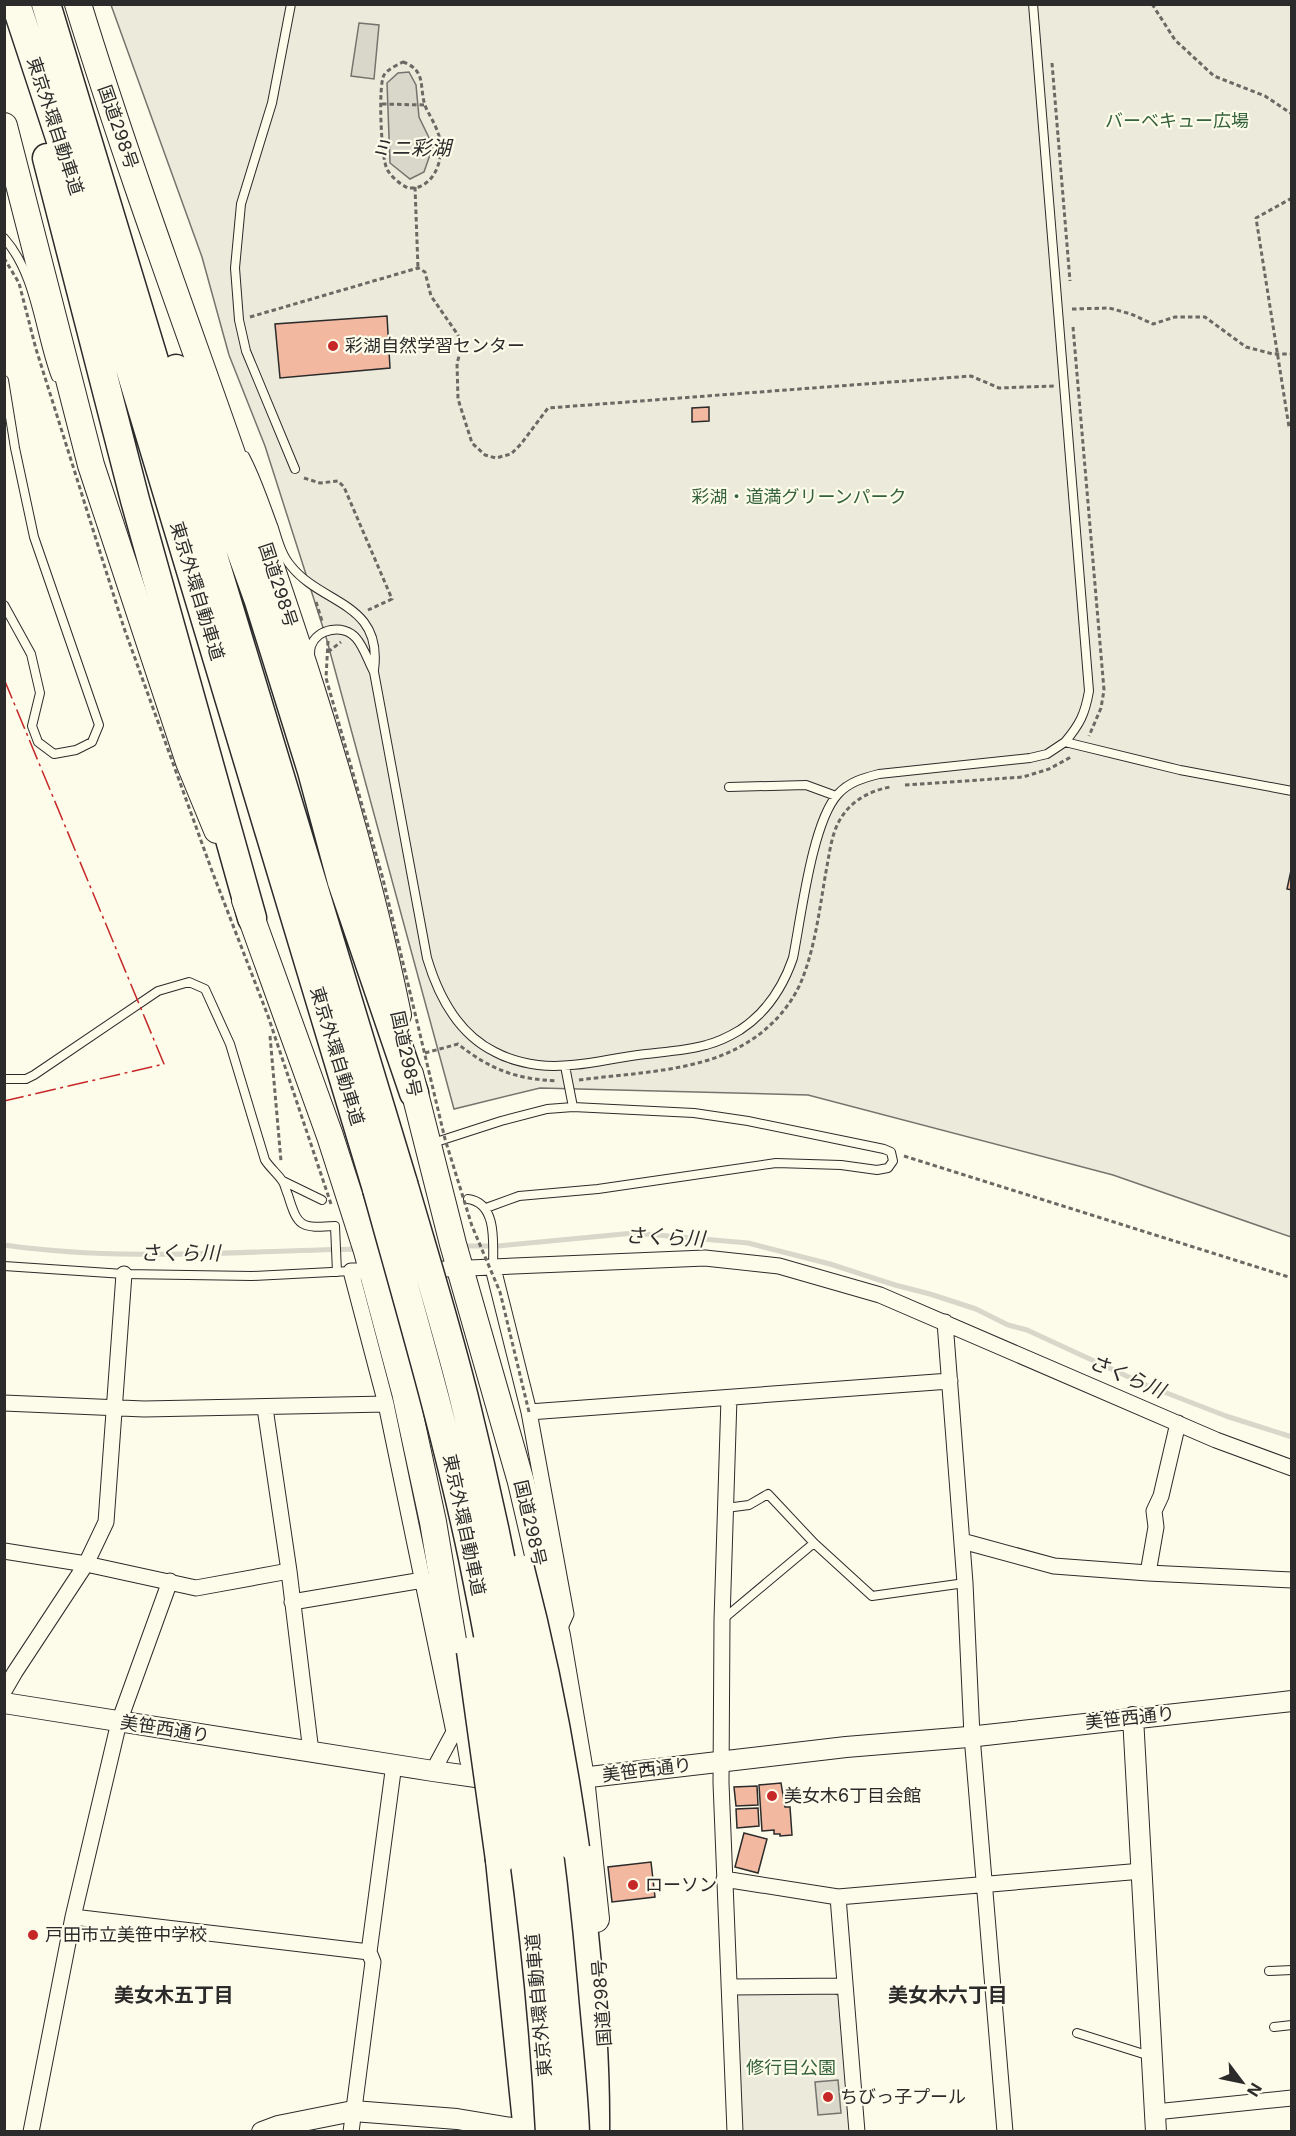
<svg xmlns="http://www.w3.org/2000/svg" width="1296" height="2136" font-family="Inter,'Noto Sans JP',sans-serif">
<style>
.green{fill:#ecebdb;stroke:#74746e;stroke-width:1.5}
.water{fill:#d8d7c9;stroke:#74746e;stroke-width:1.5}
.lines{fill:none;stroke-linecap:round;stroke-linejoin:round}
.stream{stroke:#d8d7c9;stroke-width:5}
.building{fill:#f2b8a0;stroke:#2b2b2b;stroke-width:1.5}
.service-casing{stroke:#2b2b2b;stroke-width:10}
.minor-casing{stroke:#2b2b2b;stroke-width:17}
.tertiary-casing{stroke:#2b2b2b;stroke-width:22}
.trunk-casing{stroke:#2b2b2b;stroke-width:28}
.motorway-casing{stroke:#2b2b2b;stroke-width:31}
.path{stroke:#6a6964;stroke-width:3;stroke-dasharray:4.5 3;stroke-linecap:butt}
.service{stroke:#fdfbea;stroke-width:8}
.minor{stroke:#fdfbea;stroke-width:15}
.tertiary{stroke:#fdfbea;stroke-width:20}
.trunk{stroke:#fdfbea;stroke-width:26}
.motorway{stroke:#fdfbea;stroke-width:28}
.motorway-bridge-casing{stroke:#2b2b2b;stroke-width:31;stroke-linecap:butt}
.path-bridge{stroke:#6a6964;stroke-width:3;stroke-dasharray:4.5 3;stroke-linecap:butt}
.motorway-bridge{stroke:#fdfbea;stroke-width:28}
.power{stroke:#c62828;stroke-width:1.5;stroke-dasharray:21 4.5 3 4.5;stroke-linecap:butt}
.poi-dot{fill:#c62828;stroke:#fdfbea;stroke-width:2}
.labels{text-anchor:middle;stroke-width:4.5;stroke-linejoin:round;paint-order:stroke}
.park-label{font-size:18px;fill:#34623c;stroke:#fdfbea}
.street-label{font-size:18px;fill:#2b2b2b;stroke:#fdfbea}
.poi-label{font-size:18px;fill:#2b2b2b;stroke:#fdfbea;text-anchor:start}
.water-label{font-size:20px;font-style:italic;fill:#2b2b2b;stroke:#fdfbea}
.neighbourhood-label{font-size:20px;font-weight:bold;fill:#2b2b2b;stroke:#fdfbea}
</style>
<rect width="100%" height="100%" fill="#fdfbea"/>
<path class="green" d="M111 5H1291V1237L1113 1175 808 1095 540 1088 454 1109 326 637 265 446 229 355 202 257Z
M740 1992 834 1993 840 1996 851 2131H739L736 1996Z"/>
<path class="water" d="M359 23 379 25 374 79 351 76Z
M409 72 416 85 419 117 433 146 424 172 410 179 390 163 387 83 398 73Z
M838 2080 841 2113 818 2115 815 2082Z"/>
<g class="lines">
<path class="stream" d="M4 1245C122 1262 242 1251 360 1249
M462 1246H498L634 1233 748 1243 830 1264 895 1285 930 1294 976 1309 1008 1325 1027 1330 1146 1385 1226 1416 1292 1437"/>
</g>
<path class="building" d="M387 316 390 368 280 378 275 324Z
M709 407V421L692 422V408Z
M1292 866V890L1287 889Z
M781 1783 785 1807H790L792 1835 780 1836V1834H774V1830L762 1831 759 1785Z
M757 1786 758 1805 736 1806 734 1787Z
M758 1808 759 1826 737 1828 736 1809Z
M744 1833 767 1839 758 1873 735 1867Z
M651 1862 655 1897 612 1902 608 1867Z"/>
<g class="lines">
<g class="service-casing">
<path id="service" d="M291 4 272 103 241 204 235 268 239 320 246 351 295 469
M1033 4 1089 691C1085 714 1080 724 1065 742L1180 770 1292 791
M4 238C37 275 39 332 56 377
M4 380 15 448 34 537 99 725 92 742 76 750 54 754 38 742 32 726 40 693 31 654 4 605
M245 456C257 479 265 504 274 528 278 541 282 556 291 566 322 605 383 602 374 670
M310 655C310 652 310 649 311 646 317 628 344 624 356 638 364 647 368 661 374 672L427 958C438 995 458 1034 495 1052 508 1059 523 1063 538 1065 572 1069 606 1059 638 1055 661 1052 685 1051 706 1045 718 1042 730 1036 740 1030 766 1013 783 987 793 958 801 918 812 822 838 794 849 782 863 778 879 774L1030 758 1047 754 1065 742
M729 787 806 785 836 796
M565 1066 573 1107
M4 1079H26L34 1075 158 991 189 982 205 989 230 1044 265 1160C270 1168 279 1175 283 1182 285 1185 286 1191 288 1195 298 1228 301 1228 335 1226L337 1272
M433 1143 501 1121 547 1109 573 1107 694 1113 748 1121 884 1149 891 1152 893 1161 888 1168 877 1170 841 1165 776 1163 598 1189 519 1196 486 1208
M283 1181 322 1200
M468 1199C498 1203 493 1245 493 1268
M4 1266 124 1274 252 1276 351 1271
M726 1508 749 1505 768 1494 814 1543
M722 1620 814 1543 872 1596 965 1583
M1269 1971 1292 1970
M1274 2027 1292 2025
M1077 2033 1150 2056"/>
</g>
<g class="minor-casing">
<path id="minor" d="M493 1268 529 1412 566 1614 557 1634
M422 1270 705 1258 779 1266 880 1295 1216 1440 1292 1468
M377 1271H351L386 1404 454 1732 433 1771
M945 1322 965 1583 972 1736 1005 2132
M729 1398 722 1620 721 1783 735 2132
M4 1403 144 1409 386 1404
M265 1408 289 1571 311 1752
M529 1412 950 1381
M962 1541 1054 1566 1148 1573 1292 1580
M4 1551 86 1564 196 1588 289 1571
M1148 1573 1156 1527 1154 1511 1161 1496 1178 1423
M292 1602 423 1580
M4 1691 15 1672 86 1564 106 1522 124 1274
M724 1879 838 1897 1142 1871
M838 1897 857 2132
M73 1917 369 1952
M729 1987 845 1986
M1155 2112 1292 2098
M31 2132 73 1917 119 1722 170 1581
M351 2132 373 1962 369 1952 394 1764"/>
</g>
<g class="tertiary-casing">
<path id="tertiary" d="M4 1703 433 1771 476 1777H501
M1133 1717 1156 2132
M566 1778H581L846 1747 968 1737 1292 1701
M262 2132 278 2126 353 2111 457 2119 517 2129"/>
</g>
<g class="trunk-casing">
<path id="trunk" d="M78 4C182 342 327 668 398 1015
M4 126 91 465 189 762 217 830
M245 900 330 1136 367 1251 405 1392 433 1522 473 1759
M410 1074 453 1244 521 1482 557 1636 581 1778 596 1919"/>
</g>
<g class="motorway-casing">
<path id="motorway" d="M16 4 68 162 377 1189
M46 4 403 1183
M47 158 135 500 252 918
M176 369 259 601 312 771 342 882 414 1093
M575 1848C585 1942 596 2037 595 2132
M500 1860 528 2132"/>
</g>
<path class="path" d="M1152 4 1175 40 1214 76 1265 96 1292 114
M403 62C428 71 418 88 426 108 430 116 435 124 438 133 445 150 439 178 421 186 418 188 412 188 408 188 400 184 391 177 387 169 381 158 378 85 384 75 388 69 397 65 403 62Z
M1052 63 1070 281
M382 104 425 105
M415 187 418 268
M1292 198 1256 218 1289 427 1292 428
M1072 309 1109 308 1131 314 1153 324 1175 317H1205L1246 347 1273 354H1292
M250 317 418 268 425 272 431 296 458 335 461 350 457 363 458 399 472 443 485 455 496 458 511 454 521 444 548 408 971 376 999 388 1054 386
M1073 327 1104 690 1101 708 1089 736
M304 478 320 483 338 481 344 487 392 599 368 610
M316 602 322 621
M328 652 341 642
M905 785 1023 777 1049 769 1071 757
M270 1036 281 1161
M425 1053 458 1044C491 1070 516 1079 557 1081
M579 1080C630 1073 698 1072 743 1045 768 1031 790 1008 801 982 816 946 820 904 827 866 830 850 832 832 841 818 852 800 870 791 890 787
M904 1156 1292 1278"/>
<use href="#service" class="service"/>
<use href="#minor" class="minor"/>
<use href="#tertiary" class="tertiary"/>
<use href="#trunk" class="trunk"/>
<use href="#motorway" class="motorway"/>
<g class="motorway-bridge-casing">
<path id="motorway-bridge" d="M403 1183C424 1255 446 1326 464 1398 512 1591 546 1788 563 1986 567 2035 573 2083 575 2132
M377 1189C411 1312 447 1434 473 1558 512 1747 540 1939 550 2132
M520 1569C544 1661 562 1754 575 1848
M471 1651 500 1860"/>
</g>
<path class="path-bridge" d="M4 258 19 283 36 349 124 628 212 871 268 1016 331 1204
M328 641 326 678 383 879 445 1139 472 1226 500 1292 529 1412"/>
<use href="#motorway-bridge" class="motorway-bridge"/>
<path class="power" d="M4 679 164 1064 4 1101"/>
</g>
<g class="poi-dot">
<circle cx="333" cy="346" r="6"/>
<circle cx="772" cy="1796" r="6"/>
<circle cx="633" cy="1885" r="6"/>
<circle cx="33" cy="1935" r="6"/>
<circle cx="828" cy="2097" r="6"/>
</g>
<g class="labels">
<g class="park-label">
<text x="1177" y="127">バーベキュー広場</text>
<text x="799" y="503">彩湖・道満グリーンパーク</text>
<text x="791" y="2074">修行目公園</text>
</g>
<g class="street-label">
<text transform="translate(55 126) rotate(72)" y="6">東京外環自動車道</text>
<text transform="translate(118 127) rotate(71)" y="6">国道298号</text>
<text transform="translate(278 585) rotate(72)" y="6">国道298号</text>
<text transform="translate(197 591) rotate(73)" y="6">東京外環自動車道</text>
<text transform="translate(406 1054) rotate(78)" y="6">国道298号</text>
<text transform="translate(337 1056) rotate(73)" y="6">東京外環自動車道</text>
<text transform="translate(530 1523) rotate(77)" y="6">国道298号</text>
<text transform="translate(464 1525) rotate(78)" y="6">東京外環自動車道</text>
<text transform="translate(1130 1718) rotate(-6)" y="6">美笹西通り</text>
<text transform="translate(165 1729) rotate(9)" y="6">美笹西通り</text>
<text transform="translate(647 1770) rotate(-7)" y="6">美笹西通り</text>
<text transform="translate(602 2003) rotate(-94)" y="6">国道298号</text>
<text transform="translate(539 2005) rotate(-95)" y="6">東京外環自動車道</text>
</g>
<g class="poi-label">
<text x="345" y="352">彩湖自然学習センター</text>
<text x="784" y="1802">美女木6丁目会館</text>
<text x="645" y="1891">ローソン</text>
<text x="45" y="1941">戸田市立美笹中学校</text>
<text x="840" y="2103">ちびっ子プール</text>
</g>
<g class="water-label">
<text x="411" y="155">ミニ彩湖</text>
<text transform="translate(665 1237) rotate(3)" y="7">さくら川</text>
<text x="180" y="1260">さくら川</text>
<text transform="translate(1127 1376) rotate(23)" y="7">さくら川</text>
</g>
<g class="neighbourhood-label">
<text x="174" y="2002">美女木五丁目</text>
<text x="948" y="2002">美女木六丁目</text>
</g>
</g>
<rect width="1296" height="2136" fill="none" stroke="#2b2b2b" stroke-width="12"/>
<g transform="translate(1242 2082) rotate(122)" stroke="#fdfbea" stroke-width="4.5" paint-order="stroke">
<path d="M0-4.5L10 22L0 15L-10 22Z" fill="#2b2b2b"/>
<text y="-9" font-size="16" font-weight="bold" text-anchor="middle" fill="#2b2b2b">N</text>
</g>
</svg>
